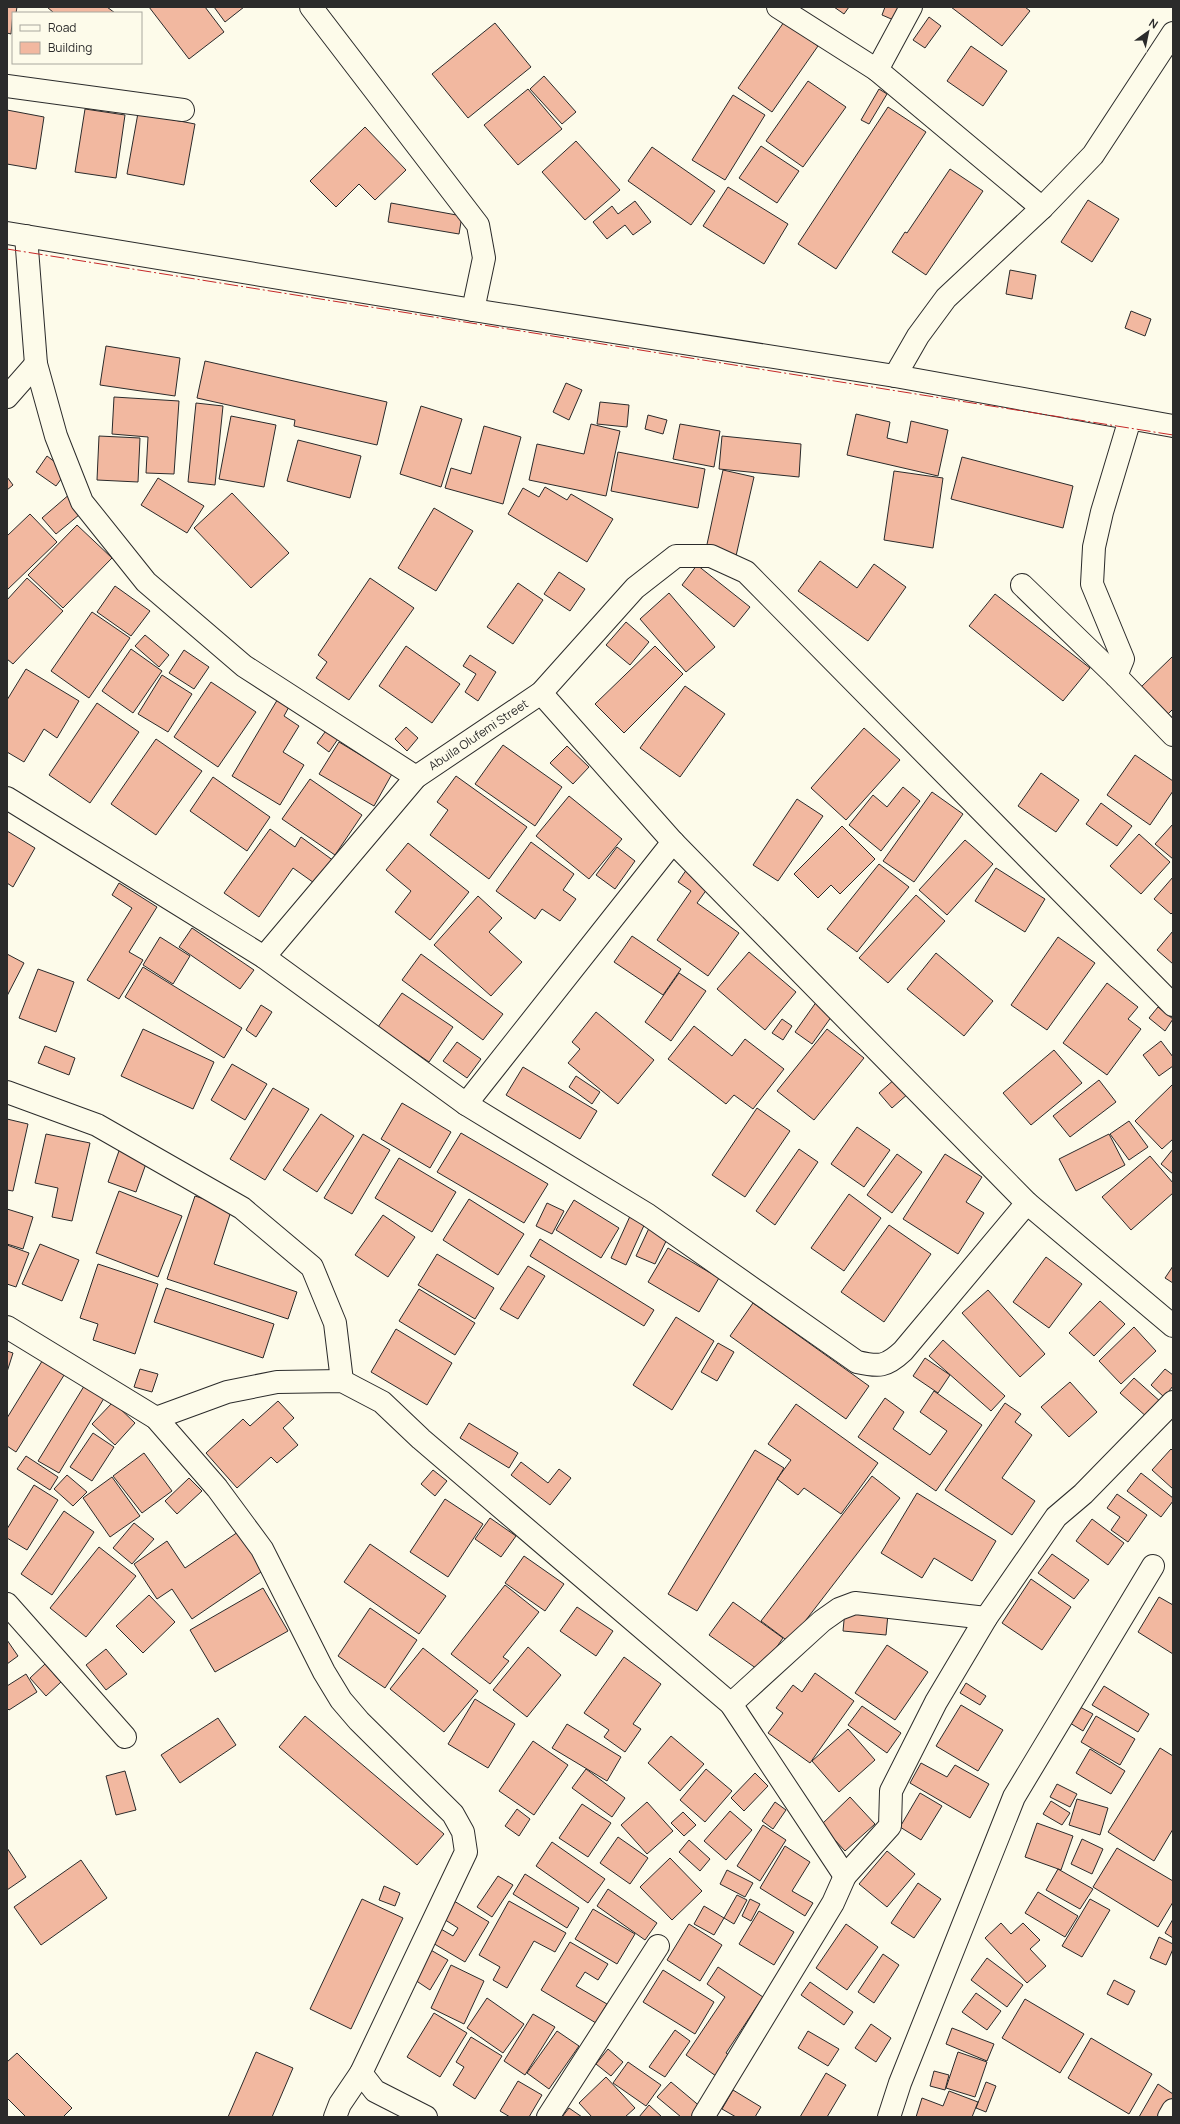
<svg xmlns="http://www.w3.org/2000/svg" width="1180" height="2124" font-family="Manrope,sans-serif">
<style>
.building{fill:#f2b8a0;stroke:#2b2b2b}
.lines{fill:none;stroke-linecap:round;stroke-linejoin:round}
.minor-casing{stroke:#2b2b2b;stroke-width:24}
.minor{stroke:#fdfbea;stroke-width:22}
.power{stroke:#c62828;stroke-width:1;stroke-dasharray:14 3 2 3;stroke-linecap:butt}
.labels{text-anchor:middle;stroke-width:3;stroke-linejoin:round;paint-order:stroke}
.street-label{font-size:12px;fill:#2b2b2b;stroke:#fdfbea}
</style>
<rect width="100%" height="100%" fill="#fdfbea"/>
<path class="building" d="M7 7H17L16 13H13L11 34 7 33Z
M47 7H107L115 13H54Z
M149 7H205L224 32 189 59Z
M214 7H244L225 22Z
M834 7H849L844 14Z
M885 7H902L896 21 882 15Z
M951 7H1025L1030 11 1002 46Z
M929 17 941 26 925 48 913 40Z
M784 22 818 46 772 112 738 88Z
M495 23 531 67 468 118 432 74Z
M971 46 1007 71 983 106 947 81Z
M544 76 576 112 562 124 530 89Z
M808 81 846 107 803 167 766 141Z
M528 89 562 129 518 165 484 125Z
M879 89 887 94 869 124 861 120Z
M733 95 765 115 725 180 692 160Z
M888 107 926 132 836 269 798 244Z
M85 109 125 115 116 178 75 172Z
M7 110 44 117 36 169 7 164Z
M138 113 195 124 184 185 127 174Z
M365 127 406 170 375 200 359 184 336 207 310 181Z
M576 141 620 190 585 220 542 172Z
M761 146 799 171 777 203 739 178Z
M652 147 715 191 691 225 628 181Z
M950 169 983 191 926 275 892 252 905 232 907 233Z
M728 187 788 224 764 264 703 226Z
M1088 200 1119 219 1092 262 1061 242Z
M635 201 651 222 633 235 625 225 607 239 593 222 612 206 618 214Z
M391 203 462 216 459 234 388 222Z
M1010 270 1036 275 1032 299 1006 294Z
M1131 311 1151 319 1145 336 1125 328Z
M106 346 180 358 175 396 100 385Z
M205 361 387 402 377 445 294 426 295 420 197 398Z
M566 383 582 390 569 420 553 412Z
M114 397 179 401 174 474 146 473 148 437 112 434Z
M600 402 629 405 627 427 597 424Z
M196 403 223 406 215 485 188 482Z
M421 406 462 419 441 487 400 474Z
M856 414 890 422 887 438 907 443 911 421 948 430 938 476 847 455Z
M648 415 667 420 663 434 645 429Z
M231 416 276 425 264 487 219 479Z
M591 424 620 431 606 496 529 480 537 444 584 454Z
M680 424 720 431 714 467 673 459Z
M484 426 521 437 503 504 445 488 451 468 471 474Z
M99 436 140 438 138 482 97 480Z
M722 436 801 444 799 477 719 469Z
M298 440 361 456 350 498 287 481Z
M618 452 705 469 698 508 611 491Z
M47 456 67 471 56 486 36 472Z
M962 457 1073 486 1063 528 951 499Z
M723 470 754 477 736 556 706 549Z
M894 471 943 478 933 548 884 540Z
M7 477 13 485 7 490Z
M158 478 204 506 187 533 141 505Z
M545 487 567 500 571 494 613 519 587 562 508 514 523 488 539 497Z
M71 493 85 510 56 534 42 518Z
M232 493 289 553 251 588 194 528Z
M434 508 473 531 436 591 398 568Z
M30 514 57 542 7 590V536Z
M77 525 112 558 63 608 28 575Z
M820 561 857 588 874 564 906 587 868 641 798 591Z
M697 565 750 607 734 627 682 585Z
M559 572 585 589 570 611 544 594Z
M27 578 63 611 13 664 7 659V600Z
M370 578 414 608 349 700 316 678 327 662 318 655Z
M518 583 543 600 513 644 487 627Z
M115 586 150 611 131 636 97 612Z
M669 593 715 647 686 672 640 619Z
M995 594 1090 668 1063 701 969 626Z
M92 612 130 638 89 698 51 671Z
M626 622 649 642 630 665 606 645Z
M145 635 169 655 159 667 135 646Z
M406 646 460 684 432 723 379 686Z
M655 646 683 674 624 733 595 704Z
M131 649 162 671 133 713 102 691Z
M184 650 209 667 194 689 169 673Z
M470 655 496 672 478 701 465 692 476 674 463 666Z
M1173 656V709L1168 714 1141 687Z
M26 669 79 701 57 738 44 729 24 762 7 752V700Z
M162 675 192 694 168 732 138 714Z
M211 682 256 712 218 767 174 737Z
M685 686 725 714 680 777 640 748Z
M279 697 290 705 284 716 299 726 283 752 304 765 280 805 232 776Z
M97 703 139 732 90 803 49 775Z
M406 727 418 738 407 751 395 739Z
M328 728 340 736 329 752 317 743Z
M864 728 900 760 846 820 811 788Z
M156 739 202 771 156 835 111 804Z
M339 742 392 774 374 806 319 774Z
M503 745 562 787 535 826 475 784Z
M567 746 589 767 573 784 550 763Z
M1135 755 1173 781V791L1150 825 1107 795Z
M1041 773 1079 800 1056 832 1018 806Z
M456 776 527 827 489 879 430 835 448 810 437 802Z
M213 777 270 817 247 851 190 811Z
M310 779 362 815 335 855 282 819Z
M903 787 920 801 881 851 849 825 873 795 887 807Z
M932 792 963 814 914 882 883 861Z
M569 796 622 839 589 879 536 836Z
M797 799 823 816 778 881 753 865Z
M1101 803 1132 826 1117 846 1086 824Z
M1173 824V859L1155 844Z
M842 826 875 859 840 894 831 885 818 898 794 874Z
M270 829 295 847 301 837 334 861 317 885 293 868 259 917 224 893Z
M7 831 35 848 13 887 7 883Z
M1139 834 1170 862 1141 894 1110 866Z
M965 840 993 864 947 915 919 890Z
M531 842 574 874 563 890 576 899 560 921 542 909 535 919 496 891Z
M408 843 469 892 430 940 395 912 411 891 386 870Z
M617 847 635 861 615 889 596 875Z
M879 864 909 887 857 952 827 929Z
M996 868 1045 899 1025 932 975 901Z
M687 869 710 885 697 903 739 933 708 976 657 940 691 891 678 882Z
M1173 877V912L1171 914 1154 899Z
M119 883 157 907 129 952 143 960 119 999 87 980 132 908 112 895Z
M916 895 945 921 888 983 859 958Z
M478 896 502 918 489 932 522 962 491 996 434 945Z
M192 928 254 970 240 989 179 947Z
M1173 931V964L1157 950Z
M632 936 681 969 663 995 614 962Z
M160 937 190 956 173 984 143 965Z
M1058 937 1095 963 1047 1030 1011 1005Z
M749 952 796 992 765 1030 717 989Z
M936 953 993 1001 964 1036 907 989Z
M7 954 24 963 7 996Z
M421 954 503 1014 483 1040 402 980Z
M143 967 242 1028 224 1058 125 997Z
M38 969 74 982 56 1032 19 1018Z
M679 973 706 991 671 1041 645 1022Z
M1107 983 1138 1007 1128 1019 1141 1029 1107 1075 1063 1043Z
M402 993 453 1027 429 1062 378 1027Z
M817 1001 834 1013 812 1044 795 1032Z
M261 1005 272 1012 256 1037 246 1030Z
M1158 1007 1173 1019 1165 1031 1149 1018Z
M596 1012 654 1060 618 1104 568 1063 580 1049 572 1042Z
M782 1019 792 1026 783 1040 772 1033Z
M694 1026 732 1056 745 1039 784 1069 753 1109 734 1095 726 1104 668 1059Z
M143 1029 214 1062 193 1109 121 1076Z
M827 1029 864 1058 814 1120 777 1091Z
M1161 1041 1173 1057V1066L1159 1076 1143 1055Z
M457 1042 481 1059 467 1078 443 1061Z
M45 1046 75 1058 69 1075 38 1063Z
M1054 1050 1082 1083 1031 1125 1003 1093Z
M232 1064 267 1084 245 1120 211 1100Z
M523 1067 597 1111 580 1139 506 1095Z
M576 1076 600 1092 592 1104 569 1087Z
M896 1078 909 1093 892 1108 879 1093Z
M1099 1080 1116 1102 1070 1137 1053 1116Z
M1173 1084V1139L1162 1149 1135 1121Z
M273 1088 309 1109 265 1180 230 1159Z
M402 1103 451 1132 430 1168 381 1139Z
M757 1108 790 1131 745 1197 712 1175Z
M321 1114 354 1136 317 1192 283 1170Z
M7 1119 28 1124 13 1191 7 1190Z
M1129 1121 1148 1147 1129 1160 1110 1134Z
M857 1127 890 1150 864 1187 831 1164Z
M461 1133 548 1184 524 1223 437 1172Z
M46 1134 90 1143 72 1221 52 1217 58 1188 35 1183Z
M363 1134 390 1150 352 1214 324 1198Z
M1109 1134 1125 1165 1076 1191 1059 1159Z
M120 1148 148 1158 136 1192 108 1182Z
M799 1149 818 1162 775 1225 756 1211Z
M1173 1149V1174L1161 1164Z
M897 1154 922 1172 892 1213 867 1195Z
M945 1154 982 1177 966 1202 984 1213 958 1254 903 1219Z
M1150 1156 1173 1183V1193L1131 1230 1102 1197Z
M399 1158 456 1192 432 1232 375 1198Z
M119 1191 182 1216 158 1277 96 1253Z
M849 1194 881 1218 844 1271 811 1248Z
M195 1196 232 1208 214 1264 297 1292 288 1319 167 1279Z
M469 1199 524 1234 498 1275 443 1240Z
M574 1200 619 1228 601 1258 556 1230Z
M547 1203 564 1211 552 1234 536 1226Z
M7 1209 33 1217 23 1249 7 1244Z
M631 1214 646 1221 626 1265 611 1258Z
M383 1215 415 1237 388 1277 355 1255Z
M889 1225 931 1254 884 1322 841 1292Z
M650 1226 669 1235 655 1264 636 1256Z
M540 1239 654 1310 644 1326 530 1256Z
M40 1244 79 1260 62 1301 22 1284Z
M7 1245 29 1253 16 1287 7 1284Z
M668 1248 719 1278 699 1312 648 1282Z
M437 1254 494 1288 475 1319 418 1285Z
M1046 1257 1082 1284 1049 1328 1013 1302Z
M98 1264 158 1284 135 1354 93 1340 98 1324 80 1318Z
M528 1266 545 1276 518 1319 500 1309Z
M1173 1266V1283L1165 1278Z
M166 1288 274 1324 263 1358 154 1322Z
M419 1289 475 1323 455 1355 399 1321Z
M988 1290 1045 1354 1020 1377 962 1313Z
M1100 1301 1125 1324 1094 1356 1069 1333Z
M753 1303 869 1386 846 1419 730 1336Z
M676 1317 714 1341 672 1410 633 1385Z
M1134 1327 1156 1351 1121 1384 1099 1361Z
M396 1329 452 1363 427 1405 371 1372Z
M943 1340 1005 1396 991 1411 929 1356Z
M718 1343 734 1352 717 1381 701 1372Z
M7 1351 13 1353 7 1372Z
M44 1358 66 1372 16 1452 7 1446V1418Z
M925 1358 950 1375 938 1393 913 1376Z
M140 1369 158 1374 152 1392 134 1387Z
M1165 1369 1173 1375V1386L1164 1397 1151 1385Z
M1134 1378 1162 1403 1148 1418 1120 1393Z
M1070 1382 1097 1412 1069 1437 1041 1407Z
M86 1383 106 1395 59 1473 38 1461Z
M934 1391 982 1425 936 1491 858 1437 885 1398 904 1412 893 1429 930 1455 947 1431 920 1412Z
M278 1401 294 1418 283 1428 298 1445 277 1463 271 1457 237 1488 206 1453 243 1419 250 1426Z
M113 1402 135 1423 115 1445 92 1424Z
M1005 1403 1021 1414 1015 1422 1032 1435 1002 1478 1035 1501 1012 1535 945 1490Z
M796 1404 878 1463 841 1514 804 1488 798 1495 777 1479 791 1460 768 1444Z
M469 1423 518 1453 509 1468 460 1438Z
M93 1433 114 1447 92 1481 70 1467Z
M1171 1449 1173 1451V1489L1152 1470Z
M755 1450 784 1468 697 1611 668 1594Z
M144 1453 172 1491 142 1513 113 1476Z
M26 1456 58 1477 50 1490 17 1469Z
M521 1462 548 1483 559 1469 571 1478 550 1505 511 1475Z
M433 1470 447 1481 435 1496 421 1484Z
M1141 1473 1173 1498V1501L1161 1517 1127 1491Z
M67 1475 87 1492 73 1506 54 1489Z
M872 1476 900 1498 789 1642 761 1621Z
M112 1477 140 1516 110 1537 83 1498Z
M189 1478 202 1491 177 1514 165 1501Z
M34 1485 58 1500 27 1550 7 1538V1529Z
M917 1493 996 1541 972 1581 934 1558 922 1578 881 1553Z
M1117 1494 1147 1515 1128 1542 1111 1530 1120 1517 1107 1508Z
M445 1499 483 1524 448 1577 410 1552Z
M64 1511 94 1532 52 1595 21 1574Z
M490 1518 516 1536 501 1557 475 1539Z
M1092 1519 1124 1543 1108 1565 1076 1541Z
M134 1523 154 1539 132 1564 113 1548Z
M238 1532 264 1570 192 1619 172 1589 157 1599 134 1564 167 1541 185 1568Z
M370 1544 446 1596 419 1634 344 1582Z
M99 1547 136 1576 86 1637 50 1608Z
M1052 1554 1089 1580 1074 1599 1038 1573Z
M524 1556 564 1584 545 1611 505 1583Z
M1031 1579 1071 1607 1042 1650 1002 1623Z
M505 1585 539 1612 503 1657 509 1661 490 1684 451 1654Z
M263 1588 288 1631 215 1672 190 1630Z
M149 1595 175 1622 143 1653 116 1626Z
M1159 1597 1173 1605V1654L1138 1632Z
M733 1602 783 1638 760 1671 709 1635Z
M577 1607 613 1631 596 1656 560 1631Z
M370 1608 417 1640 385 1688 338 1656Z
M845 1610 888 1614 886 1635 843 1631Z
M7 1640 18 1656 7 1664Z
M887 1645 928 1672 895 1720 855 1693Z
M528 1647 561 1675 527 1717 493 1690Z
M423 1648 478 1691 444 1732 390 1689Z
M106 1649 127 1674 106 1690 86 1665Z
M624 1657 661 1684 633 1724 641 1729 625 1752 604 1737 609 1730 584 1713Z
M45 1664 61 1682 46 1696 30 1678Z
M815 1673 854 1701 810 1763 768 1733 783 1713 776 1708 793 1685 802 1692Z
M26 1674 37 1692 9 1710 7 1708V1686Z
M966 1683 986 1696 980 1705 960 1693Z
M1104 1686 1149 1714 1138 1732 1092 1705Z
M475 1699 515 1724 488 1768 448 1744Z
M961 1705 1003 1730 978 1771 936 1746Z
M862 1706 901 1733 887 1753 848 1725Z
M1080 1707 1093 1714 1083 1731 1070 1723Z
M305 1716 444 1834 417 1865 279 1747Z
M1096 1716 1135 1739 1120 1765 1081 1742Z
M218 1718 236 1745 180 1783 161 1755Z
M567 1724 621 1757 607 1781 552 1748Z
M848 1729 875 1760 839 1792 812 1761Z
M671 1736 704 1764 680 1791 648 1763Z
M533 1741 568 1765 534 1815 499 1791Z
M1160 1748 1173 1756V1829L1154 1861 1108 1832Z
M1090 1749 1125 1771 1111 1794 1076 1773Z
M921 1763 947 1777 955 1765 989 1784 970 1818 910 1783Z
M586 1769 625 1798 612 1817 572 1788Z
M706 1769 732 1791 705 1822 680 1800Z
M125 1771 136 1810 116 1815 106 1776Z
M755 1773 768 1786 744 1811 731 1798Z
M1057 1784 1077 1794 1070 1807 1050 1797Z
M920 1793 942 1806 921 1840 900 1827Z
M850 1797 875 1824 845 1851 821 1825Z
M1077 1799 1108 1808 1100 1835 1069 1825Z
M1051 1801 1070 1813 1062 1825 1043 1814Z
M647 1802 673 1831 647 1854 621 1825Z
M775 1802 786 1810 773 1829 762 1821Z
M582 1804 611 1823 588 1857 559 1838Z
M517 1809 530 1819 519 1836 505 1826Z
M730 1811 752 1830 726 1860 704 1841Z
M683 1812 696 1825 684 1836 671 1823Z
M1037 1823 1073 1836 1061 1870 1025 1857Z
M763 1825 786 1840 760 1881 737 1866Z
M618 1837 648 1858 630 1884 600 1863Z
M1082 1839 1103 1849 1092 1874 1071 1864Z
M689 1840 710 1859 700 1871 679 1852Z
M552 1842 605 1879 588 1903 536 1866Z
M785 1846 810 1862 792 1891 813 1903 805 1916 760 1888Z
M7 1848 26 1877 7 1890Z
M1117 1848 1173 1881V1902L1158 1927 1093 1887Z
M887 1851 915 1874 887 1907 859 1884Z
M670 1858 702 1891 672 1920 640 1887Z
M81 1860 107 1898 41 1945 14 1907Z
M1058 1869 1093 1889 1080 1909 1046 1890Z
M727 1870 753 1883 745 1897 720 1884Z
M525 1874 579 1908 567 1928 513 1894Z
M498 1876 513 1885 492 1917 477 1907Z
M918 1883 941 1899 914 1938 891 1923Z
M384 1886 400 1893 395 1906 379 1900Z
M608 1889 657 1923 645 1940 597 1906Z
M1038 1892 1078 1916 1065 1937 1025 1913Z
M737 1895 747 1900 734 1924 724 1918Z
M449 1898 489 1922 465 1962 426 1939 434 1925 453 1936 458 1928 439 1916Z
M362 1899 403 1918 351 2029 310 2009Z
M750 1899 760 1904 751 1921 742 1916Z
M1090 1899 1110 1910 1082 1957 1062 1946Z
M509 1901 566 1933 555 1952 534 1941 507 1988 493 1980 500 1967 479 1955Z
M704 1906 724 1918 714 1935 694 1924Z
M593 1909 635 1934 617 1964 575 1939Z
M759 1911 794 1932 774 1965 739 1944Z
M1173 1919V1938L1165 1933Z
M1001 1923 1011 1934 1023 1923 1040 1940 1030 1949 1046 1966 1027 1983 985 1938Z
M689 1924 722 1945 700 1981 667 1960Z
M846 1924 878 1947 847 1990 816 1968Z
M1159 1937 1173 1944V1949L1166 1965 1150 1958Z
M570 1942 608 1964 598 1980 585 1972 576 1986 607 2004 596 2023 541 1990Z
M429 1949 448 1960 430 1990 412 1978Z
M883 1954 899 1965 874 2003 858 1992Z
M987 1958 1023 1985 1007 2007 971 1980Z
M451 1965 484 1981 464 2024 431 2008Z
M718 1967 763 1997 726 2053 729 2055 716 2076 686 2055 725 1997 707 1984Z
M663 1970 714 2002 695 2034 643 2002Z
M1114 1980 1135 1991 1128 2005 1107 1994Z
M810 1982 853 2012 844 2025 801 1995Z
M976 1993 1001 2011 987 2030 962 2012Z
M487 1998 524 2024 503 2053 467 2028Z
M1025 1999 1084 2034 1060 2073 1002 2038Z
M434 2013 467 2033 440 2077 407 2057Z
M533 2014 555 2027 525 2075 504 2061Z
M871 2024 891 2038 876 2062 855 2048Z
M952 2028 994 2044 987 2061 946 2044Z
M675 2030 690 2041 665 2077 649 2067Z
M557 2031 579 2046 549 2089 527 2073Z
M808 2031 839 2049 828 2066 798 2048Z
M471 2037 502 2056 475 2099 453 2085 464 2067 456 2062Z
M1091 2038 1152 2074 1129 2114 1068 2078Z
M608 2049 623 2062 611 2076 596 2064Z
M256 2052 293 2068 272 2117H228Z
M958 2052 987 2062 975 2097 946 2088Z
M17 2053 72 2108 63 2117H26L7 2098V2062Z
M628 2062 661 2085 646 2106 613 2083Z
M934 2071 949 2075 945 2090 930 2086Z
M826 2073 846 2085 827 2117H800Z
M606 2077 635 2108 625 2117H592L579 2103Z
M518 2081 542 2095 529 2117H510L500 2111Z
M671 2082 702 2108 694 2117H681L657 2097Z
M986 2082 996 2086 986 2112 976 2108Z
M1158 2084 1173 2094V2102L1164 2117H1139Z
M733 2090 761 2107 755 2117H736L722 2109Z
M949 2091 978 2102 972 2117H916L922 2098 943 2106Z
M649 2105 662 2117H639Z
M569 2108 582 2117H562Z"/>
<g class="lines">
<g class="minor-casing">
<g id="minor">
<path d="M311 7 478 225 484 258 473 310"/>
<path d="M778 7 877 70 1042 208"/>
<path d="M877 70 911 7"/>
<path d="M7 86 183 110"/>
<path d="M7 233 473 310 895 376 1173 426"/>
<path d="M26 236 36 364 56 436 82 502 146 582 244 666 416 777"/>
<path d="M895 376 918 336 946 298 1042 208 1093 155 1173 33"/>
<path d="M7 397 36 364"/>
<path d="M1022 585 1116 676 1173 735"/>
<path d="M1116 676 1123 659 1092 584 1094 547 1102 512 1130 419"/>
<path d="M541 693 673 842 1027 1203 1173 1326"/>
<path d="M7 798 264 957"/>
<path d="M7 1092 97 1125 242 1208 312 1267 335 1323 342 1381"/>
<path d="M466 1104 673 842"/>
<path id="s1" d="M1027 1203 903 1351C886 1367 879 1367 857 1362L648 1215 466 1104 264 957 416 777 541 693 635 588 676 556H711L746 572 1173 1005"/>
<path d="M7 1327 156 1418 217 1488 262 1549 324 1672 341 1700 359 1721 453 1814 463 1832 466 1852 361 2073 340 2104 335 2117"/>
<path d="M156 1418 227 1392 277 1382 342 1381 382 1402 421 1439 731 1704 845 1876"/>
<path d="M7 1604 125 1737"/>
<path d="M731 1704 822 1621 839 1609 855 1603 986 1618"/>
<path d="M361 2073 375 2091 426 2117"/>
<path d="M548 2117 658 1946"/>
<path d="M703 2117 833 1903 845 1876 890 1826 891 1791 936 1702 986 1618 1056 1517 1083 1494 1173 1402"/>
<path d="M889 2117 900 2083 1014 1797 1153 1566"/>
<path d="M1169 2117 1173 2110"/>
</g>
</g>
<use href="#minor" class="minor"/>
<path class="power" d="M7 249 1173 435"/>
</g>
<g class="labels">
<g class="street-label">
<text dy="4" stroke="none"><textPath href="#s1" startOffset="1273">Abuila Olufemi Street</textPath></text>
</g>
</g>
<rect width="1180" height="2124" fill="none" stroke="#2b2b2b" stroke-width="16"/>
<rect x="12" y="12" width="130" height="52" fill="#fdfbea" stroke="#a9a89e"/>
<rect x="20" y="25" width="20" height="6" fill="#fdfbea" stroke="#a9a89e"/>
<text x="48" y="32" font-size="12" fill="#2b2b2b">Road</text>
<rect x="20" y="42" width="20" height="12" fill="#f2b8a0" stroke="#a9a89e"/>
<text x="48" y="52" font-size="12" fill="#2b2b2b">Building</text>
<g transform="translate(1148 32) rotate(33)" stroke="#fdfbea" stroke-width="3" paint-order="stroke">
<path d="M0-3L7 15L0 10L-7 15Z" fill="#2b2b2b"/>
<text y="-6" font-size="11" font-weight="bold" text-anchor="middle" fill="#2b2b2b">N</text>
</g>
</svg>
